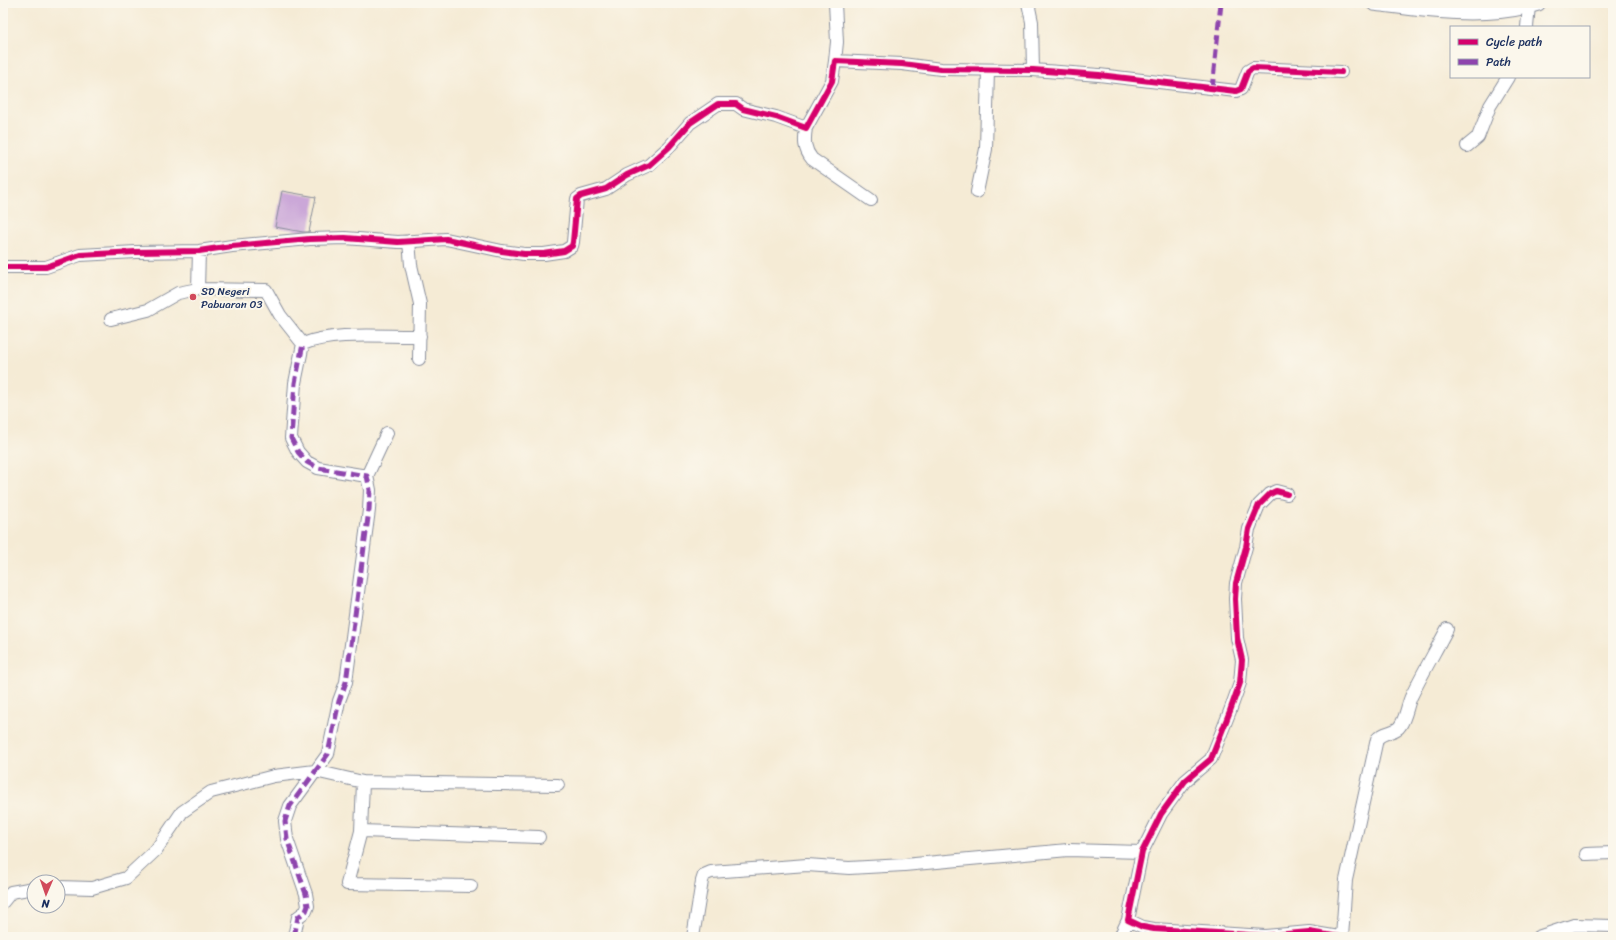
<svg xmlns="http://www.w3.org/2000/svg" width="1616" height="940" font-family="Sriracha,sans-serif">
<style>
.building{fill:#cba7d8}
.lines{fill:none;stroke-linecap:round;stroke-linejoin:round}
.minor-casing{stroke:#888d9a;stroke-width:14}
.tertiary-casing{stroke:#888d9a;stroke-width:17}
.minor{stroke:#fff;stroke-width:12}
.tertiary{stroke:#fff;stroke-width:15}
.quiet{stroke:#8e44ad;stroke-width:5;stroke-dasharray:10 5;stroke-linecap:butt}
.cycleway-casing{stroke:#fbf7ec;stroke-width:8}
.cycleway{stroke:#d6006c;stroke-width:6}
.poi-dot{fill:#d1495b;stroke:#fbf7ec;stroke-width:1.5}
.labels{text-anchor:middle;stroke-width:4;stroke-linejoin:round;paint-order:stroke}
.poi-label{font-size:11px;fill:#1b2f5e;stroke:#fbf7ec;text-anchor:start}
</style>
<rect width="100%" height="100%" fill="#fbf7ec"/>
<filter id="ink" filterUnits="userSpaceOnUse"><feTurbulence type="fractalNoise" baseFrequency=".025" numOctaves="2"/><feDisplacementMap in="SourceGraphic" scale="8" xChannelSelector="R" yChannelSelector="G"/><feConvolveMatrix kernelMatrix="1 2 1 2 8 2 1 2 1" color-interpolation-filters="sRGB"/></filter>
<filter id="wash" filterUnits="userSpaceOnUse"><feTurbulence type="fractalNoise" baseFrequency=".012" numOctaves="4" result="noise"/><feDisplacementMap in="SourceGraphic" scale="16" xChannelSelector="R" yChannelSelector="G"/><feGaussianBlur stdDeviation="0.9" result="paint"/><feColorMatrix in="noise" values="0 0 0 0 0 0 0 0 0 0 0 0 0 0 0 0 0 1.4 0 .05"/><feComposite in="paint" operator="in"/></filter>
<g filter="url(#wash)">
<rect width="100%" height="100%" fill="#f5ebd5"/>
<g id="blocks">
<path class="building" d="M282 191 316 197 309 232H303L275 227Z"/>
</g>
</g>
<g filter="url(#ink)">
<use href="#blocks" fill-opacity="0" stroke="#888d9a" stroke-width="1"/>
<g class="lines">
<g class="minor-casing">
<path id="minor" d="M835 3 837 42 835 61
M1028 3 1032 22 1033 70
M1527 27 1529 6
M806 128C804 141 804 149 812 159L871 200
M1467 146 1478 137 1490 106 1508 77
M977 192 986 149 988 70
M409 241 411 265 420 304 419 359
M199 251 198 289 266 290 280 315 303 344C334 331 387 337 420 336
M3 267H46L80 255 136 252 199 251 232 246 310 239 345 238 398 242 446 239 502 251 524 254H544L564 251 572 246 573 242 577 199 581 196 606 189 627 175 649 165 669 147 690 123 718 104H736L743 109 776 117 806 128 832 81 835 61 902 64 941 69 1033 70 1099 75 1236 91 1241 89 1248 71 1253 68 1341 72
M111 319 148 310 178 293 198 289
M367 476 387 433
M1287 494 1276 491 1270 494 1259 505 1249 529 1246 547 1236 583 1235 599 1237 638 1242 660 1240 683 1230 711 1211 759 1185 781 1161 814 1142 852 1128 920 1143 927 1154 929 1265 936 1309 932 1339 937
M363 782 361 831 539 837
M361 831 347 884 471 886
M1586 854 1613 853
M58 887 92 888 126 878 156 850 182 812 211 792 274 776 315 771 363 782 558 785
M3 902 11 892 34 888
M294 937 298 917 306 911 308 906 306 894 287 839 285 821 290 806 328 754 339 701 346 682 369 510 370 490 367 476 318 468 307 462 298 452 291 438 295 383 303 344
M693 937 702 881 704 875 711 872 807 865 849 868 904 865 1068 850 1142 852
M1120 937 1128 920
M1342 937 1346 880 1377 739C1384 731 1396 733 1400 726 1406 718 1407 706 1411 697 1422 674 1435 652 1447 629
M1538 937 1574 925 1613 926"/>
</g>
<g class="tertiary-casing">
<path id="tertiary" d="M1374 3C1429 10 1484 19 1538 3"/>
</g>
<use href="#minor" class="minor"/>
<use href="#tertiary" class="tertiary"/>
<path class="quiet" d="M1212 89 1221 3
M294 937 298 917 306 911 308 906 306 894 287 839 285 821 290 806 328 754 339 701 346 682 369 510 370 490 367 476 318 468 307 462 298 452 291 438 295 383 303 344"/>
<g class="cycleway-casing">
<path id="cycleway" d="M3 267H46L80 255 136 252 199 251 232 246 310 239 345 238 398 242 446 239 502 251 524 254H544L564 251 572 246 573 242 577 199 581 196 606 189 627 175 649 165 669 147 690 123 718 104H736L743 109 776 117 806 128 832 81 835 61 902 64 941 69 1033 70 1099 75 1236 91 1241 89 1248 71 1253 68 1341 72
M1287 494 1276 491 1270 494 1259 505 1249 529 1246 547 1236 583 1235 599 1237 638 1242 660 1240 683 1230 711 1211 759 1185 781 1161 814 1142 852 1128 920 1143 927 1154 929 1265 936 1309 932 1339 937"/>
</g>
<use href="#cycleway" class="cycleway"/>
</g>
</g>
<circle class="poi-dot" cx="193" cy="297" r="4"/>
<g class="labels">
<g class="poi-label">
<text x="201" y="295">SD Negeri<tspan x="201" dy="13">Pabuaran 03</tspan></text>
</g>
</g>
<rect width="1616" height="940" fill="none" stroke="#fbf7ec" stroke-width="16"/>
<rect x="1450" y="26" width="140" height="52" fill="#fbf7ec" stroke="#a1a7b3"/>
<rect x="1458" y="39" width="20" height="6" fill="#d6006c" stroke="#a1a7b3"/>
<text x="1486" y="46" font-size="12" fill="#1b2f5e">Cycle path</text>
<rect x="1458" y="59" width="20" height="6" fill="#8e44ad" stroke="#a1a7b3"/>
<text x="1486" y="66" font-size="12" fill="#1b2f5e">Path</text>
<g transform="translate(46 894) rotate(182)"><circle r="19" fill="#fbf7ec" stroke="#a1a7b3"/>
<path d="M0-3L7 15L0 10L-7 15Z" fill="#d1495b"/>
<text y="-6" font-size="11" font-weight="bold" text-anchor="middle" fill="#1b2f5e">N</text>
</g>
</svg>
